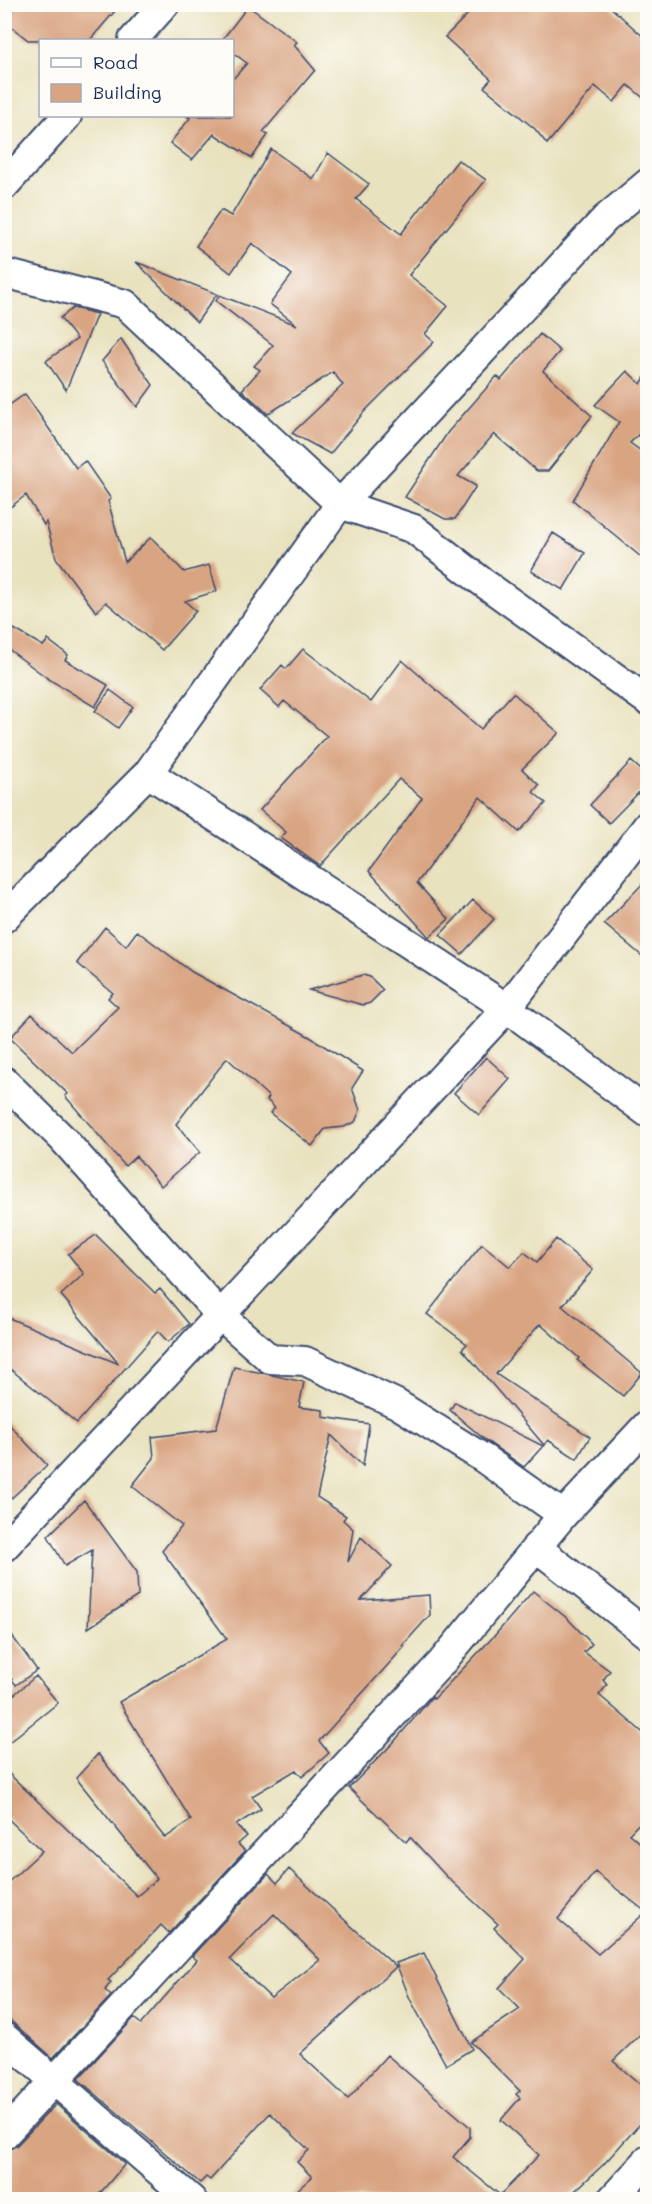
<svg xmlns="http://www.w3.org/2000/svg" width="652" height="2204" font-family="Mali,sans-serif">
<style>
.building{fill:#d9a482;fill-rule:evenodd}
.lines{fill:none;stroke-linecap:round;stroke-linejoin:round}
.street-casing{stroke:#3a4a6d;stroke-width:32}
.street{stroke:#fff;stroke-width:28}
</style>
<rect width="100%" height="100%" fill="#fdfcf7"/>
<filter id="ink" filterUnits="userSpaceOnUse"><feTurbulence type="fractalNoise" baseFrequency=".0167" numOctaves="2"/><feDisplacementMap in="SourceGraphic" scale="12" xChannelSelector="R" yChannelSelector="G"/><feConvolveMatrix kernelMatrix="1 2 1 2 8 2 1 2 1" color-interpolation-filters="sRGB"/></filter>
<filter id="wash" filterUnits="userSpaceOnUse"><feTurbulence type="fractalNoise" baseFrequency=".008" numOctaves="4" result="noise"/><feDisplacementMap in="SourceGraphic" scale="24" xChannelSelector="R" yChannelSelector="G"/><feGaussianBlur stdDeviation="1.35" result="paint"/><feColorMatrix in="noise" values="0 0 0 0 0 0 0 0 0 0 0 0 0 0 0 0 0 1.4 0 .05"/><feComposite in="paint" operator="in"/></filter>
<g filter="url(#wash)">
<rect width="100%" height="100%" fill="#e9e2bf"/>
<g id="blocks">
<path class="building" d="M17 4H121L90 40H28L4 21Z
M607 4 648 41 647 101 628 85 614 102 595 86 547 144 535 129 484 87 491 79 445 37 477 5Z
M248 6 297 42 294 45 315 70 263 132 268 135 252 158 214 134 192 160 170 143 190 118 186 116H232V80L247 63 232 52V40H222Z
M271 149 313 179 328 153 369 184 356 199 401 234 458 160 486 180 409 275 448 306 425 334 434 342 364 412 330 454 292 433 343 385 333 372 268 414 242 390 260 370 254 366 273 345 216 301 219 295 297 325 270 304 292 275 252 243 231 273 196 246 221 210 231 216Z
M136 262 217 294 197 322Z
M73 308 97 314 66 390 46 361 77 339 60 318Z
M540 334 560 351 543 371 592 416 548 471H537L494 434 458 476 476 486 455 519H445L405 497 448 432 497 376 501 380Z
M121 339 153 385 137 407 102 361Z
M627 371 641 384 648 372V442L638 435 630 443 648 456V563L573 500 619 422 595 405Z
M25 394 76 468 85 461 111 499 108 501 125 562 151 537 184 572 209 565 217 591 185 601 196 611 162 650 106 602 96 612 56 558 46 522 44 525 26 495 4 512V409Z
M553 533 585 553 563 590 531 571Z
M7 625 43 646 48 640 68 655 65 660 108 685 95 707 50 680 4 646Z
M303 649 371 702 402 660 481 729 513 693 559 733 522 769 539 785 533 792 546 803 519 832 480 797 417 883 449 919 429 937 369 871 422 798 399 779 320 866 281 838 286 832 260 810 327 736 284 701 279 707 260 690 282 665 286 669Z
M110 690 133 707 118 728 95 711Z
M631 761 648 776V783L609 823 590 805Z
M648 878V961L604 924Z
M473 900 494 919 462 954 440 935Z
M105 927 126 946 137 931 192 972 310 1037 363 1071 352 1088 360 1110 355 1122 344 1127 325 1129 312 1146 270 1113 275 1108 267 1100 269 1097 227 1058 176 1124 200 1152 161 1186 136 1156 125 1166 65 1096 68 1094 10 1038 32 1014 72 1052 118 1007 108 998 113 993 77 963Z
M363 975 370 977 383 990 370 1003 363 1005 309 990Z
M486 1057 510 1079 479 1115 454 1093Z
M96 1235 155 1293 160 1289 189 1324 168 1342 158 1331 77 1423 4 1364V1316L119 1364 61 1295 84 1274 68 1254Z
M556 1239 593 1270 562 1306 642 1373 623 1396 577 1360 579 1358 540 1324 496 1374 590 1437 577 1459 548 1440 544 1445 462 1349 467 1344 427 1314 482 1244 510 1267 524 1252 537 1262Z
M234 1367 304 1382 299 1407 323 1410V1417L369 1424 363 1466 331 1435 317 1497 346 1516 343 1520 353 1529 348 1562 361 1537 392 1566 361 1600 429 1595 430 1615 403 1645 405 1646 319 1741 329 1753 302 1777 296 1770 252 1796 261 1809 236 1825 247 1836 238 1844 245 1851 169 1933 161 1925 108 1980 111 1982 105 1990 111 1996 53 2058 4 2015V1886L42 1851 4 1815V1769L137 1896 157 1879 76 1778 98 1754 165 1838 191 1820 119 1702 227 1639 162 1551 182 1526 132 1486 154 1458 152 1437 216 1429Z
M455 1402 543 1446 524 1467 484 1439 450 1410Z
M4 1419 47 1465 4 1505Z
M84 1500 137 1572 138 1596 88 1628 92 1550 65 1566 48 1536Z
M533 1591 568 1619 592 1644 584 1652 610 1671 603 1680 607 1685 599 1695 648 1737V1814L629 1834 648 1849V2027L613 2061 648 2091V2115L603 2165 566 2199H287L312 2177 297 2162 309 2150 270 2113 210 2180 206 2177 200 2183 78 2079 134 2018 141 2024 197 1960 192 1956 268 1874 277 1883 289 1869 396 1967 300 2054 348 2099 387 2055 470 2127V2137L453 2157 500 2195 539 2155 501 2120 520 2098 516 2094 520 2091 471 2042 520 2009 499 1988 525 1959 494 1928 498 1924 445 1875 410 1837 406 1842 349 1788 393 1743 432 1697 434 1699 496 1634ZM595 1872 646 1912 598 1954 558 1919ZM274 1914 320 1960 271 1998 230 1959Z
M4 1625 37 1670 16 1685 4 1669Z
M36 1676 58 1703 4 1746V1703Z
M424 1953 472 2049 446 2065 410 1999 396 1963Z
M56 2104 125 2164 95 2199H4V2151L16 2146Z"/>
</g>
</g>
<g filter="url(#ink)">
<use href="#blocks" fill-opacity="0" stroke="#3a4a6d" stroke-width="1.5"/>
<g class="lines">
<g class="street-casing">
<path id="street" d="M133 40 165 4
M4 186 67 116
M4 273 125 304 340 504 414 529 481 581 648 701
M148 773 507 1008 648 1113
M4 918 148 773 340 504 605 219 648 183
M4 1081 62 1138 220 1315 270 1359 305 1361 397 1404 483 1458 563 1515
M4 1547 507 1008 648 825
M536 1547 648 1635
M4 2037 192 2200
M4 2135 442 1662 563 1515 648 1424
M611 2200 648 2160"/>
</g>
<use href="#street" class="street"/>
</g>
</g>
<rect width="652" height="2204" fill="none" stroke="#fdfcf7" stroke-width="24"/>
<rect x="39" y="39" width="195" height="78" fill="#fdfcf7" stroke="#a3aaba" stroke-width="1.5"/>
<rect x="51" y="58" width="30" height="9" fill="#ffffff" stroke="#a3aaba" stroke-width="1.5"/>
<text x="93" y="69" font-size="18" fill="#1b2f5e">Road</text>
<rect x="51" y="84" width="30" height="18" fill="#d9a482" stroke="#a3aaba" stroke-width="1.5"/>
<text x="93" y="99" font-size="18" fill="#1b2f5e">Building</text>
</svg>
